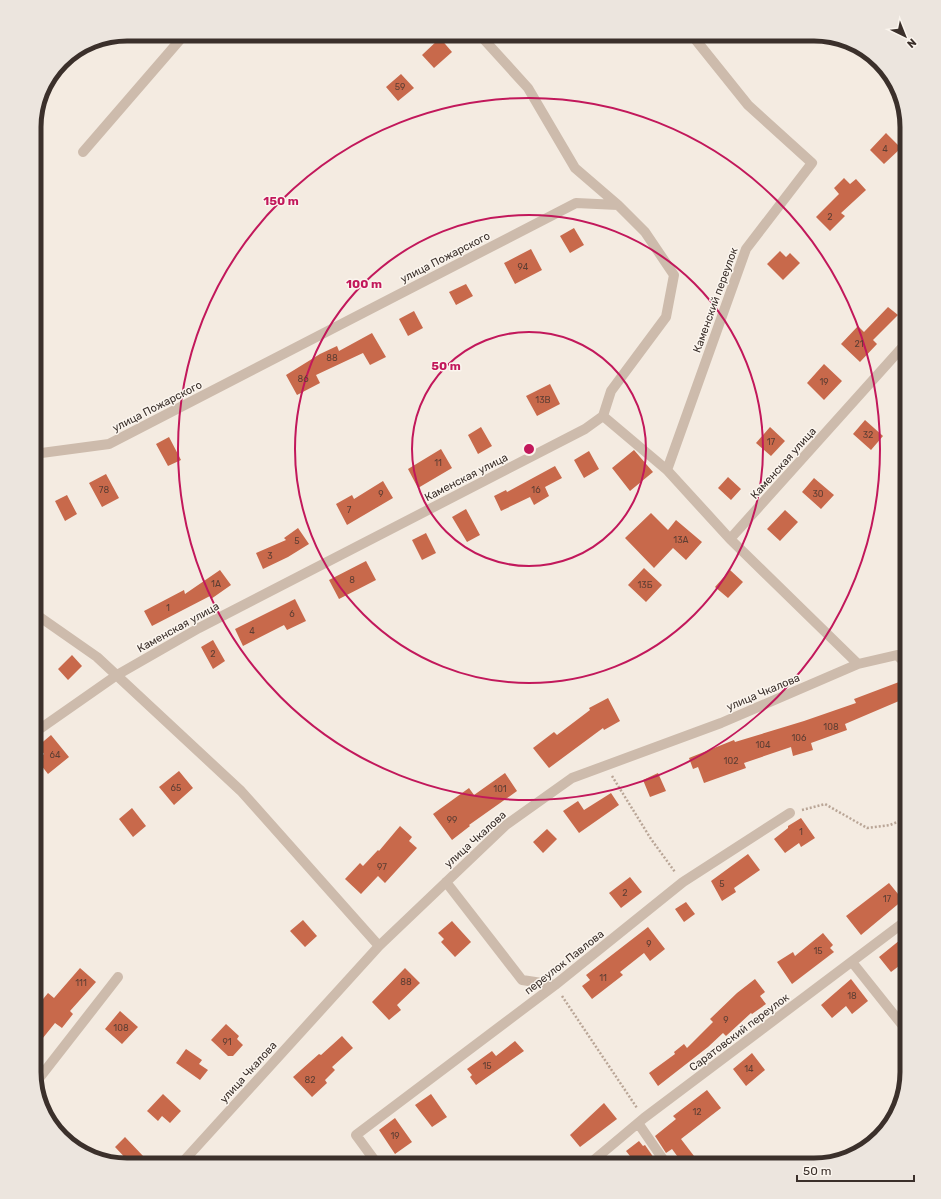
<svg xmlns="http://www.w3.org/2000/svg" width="941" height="1199" font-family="Rubik,sans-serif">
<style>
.building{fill:#c8694b}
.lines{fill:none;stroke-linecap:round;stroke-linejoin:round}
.path{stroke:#b9a596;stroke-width:2.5;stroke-dasharray:2 2;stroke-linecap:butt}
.minor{stroke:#cdbbac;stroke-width:10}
.ring{fill:none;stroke:#c2185b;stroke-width:2}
.labels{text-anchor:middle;stroke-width:3;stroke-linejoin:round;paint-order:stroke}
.number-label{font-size:9px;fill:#5e3e33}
.street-label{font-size:11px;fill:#3b302b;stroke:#fbf5ee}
.rim{fill:none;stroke:#3b302b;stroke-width:5}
.centre{fill:#c2185b;stroke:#fbf5ee;stroke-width:2}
.ring-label{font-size:12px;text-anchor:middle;font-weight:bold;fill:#c2185b;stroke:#fbf5ee;stroke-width:3;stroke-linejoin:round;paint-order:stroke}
</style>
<rect width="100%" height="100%" fill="#f4ebe1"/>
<path class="building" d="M440 38 452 52 434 68 422 55Z
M401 74 414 88 398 101 386 87Z
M886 133 901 148 884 164 870 150Z
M844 178 850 184 856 179 866 190 841 213 845 216 830 231 816 217 839 194 834 188Z
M574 228 584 245 570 253 560 236Z
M531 249 542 270 515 284 504 263Z
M780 251 786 257 790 253 800 263 783 280 767 264Z
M466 284 473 296 456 305 449 292Z
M888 307 898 315 873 340 877 344 860 362 841 344 858 326 864 332Z
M414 311 423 328 408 336 399 319Z
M372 333 386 357 370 365 363 353 316 375 320 383 297 395 286 375 320 354 337 346 339 351Z
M824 364 842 381 824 400 807 383Z
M550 384 560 404 537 416 526 396Z
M865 420 883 436 871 450 853 434Z
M481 427 492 446 478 454 468 435Z
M770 427 785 441 771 456 756 443Z
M169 437 181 460 168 466 156 444Z
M441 449 452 468 418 488 408 469Z
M634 450 653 472 630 491 612 468Z
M589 451 599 469 584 478 574 460Z
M555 466 562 478 545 487 549 496 534 505 530 497 501 511 494 496 506 490 507 492Z
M106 474 119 498 102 507 89 483Z
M728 477 741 489 731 500 718 488Z
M814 478 834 495 821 509 802 492Z
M383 481 393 498 347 525 336 504 352 495 354 499Z
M67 495 77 514 65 521 55 501Z
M466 509 480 535 467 542 452 517Z
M785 510 798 522 780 541 767 529Z
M651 513 668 530 676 520 702 542 686 560 673 548 654 568 625 538Z
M298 528 309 544 288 557 263 569 256 553 286 540 284 538Z
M426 533 436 553 422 560 412 540Z
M366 561 376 580 339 599 329 580Z
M644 568 662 585 646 602 628 585Z
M220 570 231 585 211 599 210 596 152 626 144 611 184 590 185 594Z
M730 570 743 582 728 598 715 587Z
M295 599 306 621 287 630 284 625 243 646 235 629Z
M213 640 225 661 213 669 201 647Z
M72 655 82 666 68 680 58 669Z
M899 682 906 698 845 724 847 730 811 743 813 750 793 756 791 747 744 763 746 768 704 783 698 767 693 769 689 758 734 740 735 742 804 721 856 703 854 699Z
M608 698 620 721 604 730 603 728 549 768 533 748 554 732 557 735 590 710 589 708Z
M51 735 69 757 48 774 37 760 44 754 38 746Z
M179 771 193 788 174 805 159 787Z
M505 773 517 791 469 825 470 826 452 840 433 814 469 788 474 795Z
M658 773 666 791 650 797 643 780Z
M611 793 619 805 579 833 563 811 578 801 584 810Z
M132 808 146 826 133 837 119 819Z
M801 818 815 838 801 847 799 843 785 853 774 839 788 828V826Z
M400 826 412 837 409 841 417 848 385 883 378 876 361 894 345 879 360 863 363 866 378 850 379 851Z
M547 829 557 839 543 853 533 842Z
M748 854 760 870 734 888 736 892 722 901 711 881Z
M630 877 642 892 621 908 609 893Z
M889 883 903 900 861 935 846 916Z
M686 902 695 914 684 922 675 909Z
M303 920 317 936 305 947 290 931Z
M452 921 471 942 455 957 441 942 444 939 438 933Z
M648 927 665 949 650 961 644 953 620 972 623 975 592 999 582 986 590 980 586 975Z
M823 933 833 945 830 948 834 952 792 984 777 962 793 952 795 956Z
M900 940 907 948V960L891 972 879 957Z
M80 968 96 982 70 1011 73 1014 62 1028 55 1023 34 1049V1010L48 993 54 998Z
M405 968 420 983 397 1005 401 1010 389 1020 372 1002Z
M755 979 765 992 760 996 766 1004 752 1014 751 1013 726 1036 723 1033 708 1047 658 1086 649 1073 675 1054 674 1052 684 1044 687 1048 713 1022 710 1019 737 993Z
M851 979 868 1001 852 1014 846 1006 832 1018 821 1005Z
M120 1011 138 1027 122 1044 105 1029Z
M226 1024 239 1036 237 1039 243 1045 233 1056H228L211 1040Z
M342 1036 353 1048 332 1067 335 1070 325 1080 327 1083 312 1097 293 1077 319 1054 321 1055Z
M515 1041 524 1051 476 1085 470 1077 472 1075 467 1069 492 1051 496 1056Z
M186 1049 202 1060 199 1064 208 1070 200 1080 176 1063Z
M752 1053 765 1070 746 1086 733 1069Z
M707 1090 721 1108 681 1139 694 1156 683 1164 672 1149 666 1153 655 1136 676 1119 673 1116Z
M163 1094 181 1111 170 1123 162 1116 158 1121 147 1111Z
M431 1094 447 1117 432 1127 415 1105Z
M604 1103 617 1119 580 1147 570 1135Z
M395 1118 412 1142 395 1154 379 1130Z
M125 1137 144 1157 136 1165H132L115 1147Z
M639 1141 643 1146 645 1145 656 1161 651 1165H637L626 1151Z"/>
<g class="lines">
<path class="path" d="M612 776 651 839 675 872
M802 810 825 804 867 828 890 825 907 818
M562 996 637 1108"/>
<path class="minor" d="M479 34 528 88 575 168 618 205
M83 152 185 34
M34 454 109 444 576 203 618 205 645 232 674 275 666 317 611 391 603 416
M667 470 746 249 812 163 748 105 691 34
M730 539 858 664
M34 613 97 657 241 791 379 946
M34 733 117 675 199 628 585 429 603 416 667 470 730 539 907 342
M446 882 522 980 555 985
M852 962 907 1031
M37 1081 118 977
M638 1123 667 1165
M180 1165 379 946 506 825 572 778 721 723 858 664 897 655 907 665
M378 1165 356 1135 555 985 683 882 790 813
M588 1165 644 1118 907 920"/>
</g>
<g class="ring">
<circle cx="529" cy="449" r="117"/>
<circle cx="529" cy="449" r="234"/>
<circle cx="529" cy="449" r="351"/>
</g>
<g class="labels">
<g class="number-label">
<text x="400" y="90">59</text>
<text x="885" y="152">4</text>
<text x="830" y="220">2</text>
<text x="523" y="270">94</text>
<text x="859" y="347">21</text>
<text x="332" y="361">88</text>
<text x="303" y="382">86</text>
<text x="824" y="385">19</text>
<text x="543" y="403">13В</text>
<text x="868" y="438">32</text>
<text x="771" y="445">17</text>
<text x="438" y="466">11</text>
<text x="104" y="493">78</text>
<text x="536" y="493">16</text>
<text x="381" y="497">9</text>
<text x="818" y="497">30</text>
<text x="349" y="513">7</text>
<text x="681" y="543">13А</text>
<text x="297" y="544">5</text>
<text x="270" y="559">3</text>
<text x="352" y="583">8</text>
<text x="216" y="587">1А</text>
<text x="645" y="588">13Б</text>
<text x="168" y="611">1</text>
<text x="292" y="617">6</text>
<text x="252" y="634">4</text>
<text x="213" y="657">2</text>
<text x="831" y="730">108</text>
<text x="799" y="741">106</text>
<text x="763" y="748">104</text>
<text x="55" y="758">64</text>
<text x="731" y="764">102</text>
<text x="176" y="791">65</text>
<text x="500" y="792">101</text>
<text x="452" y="823">99</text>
<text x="801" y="835">1</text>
<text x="382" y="870">97</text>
<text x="722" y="887">5</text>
<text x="625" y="896">2</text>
<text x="887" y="902">17</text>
<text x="649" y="947">9</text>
<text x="818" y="954">15</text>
<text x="603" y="981">11</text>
<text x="406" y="985">88</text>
<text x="81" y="986">111</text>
<text x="852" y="999">18</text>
<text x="726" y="1023">9</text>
<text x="121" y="1031">108</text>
<text x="227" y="1045">91</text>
<text x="487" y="1069">15</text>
<text x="749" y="1072">14</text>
<text x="310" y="1083">82</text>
<text x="697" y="1115">12</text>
<text x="395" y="1139">19</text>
</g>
<g class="street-label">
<text transform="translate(445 257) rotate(-27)" y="4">улица Пожарского</text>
<text transform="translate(715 300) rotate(-70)" y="4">Каменский переулок</text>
<text transform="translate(157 406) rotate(-27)" y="4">улица Пожарского</text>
<text transform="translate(783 463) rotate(-48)" y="4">Каменская улица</text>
<text transform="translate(466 477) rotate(-27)" y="4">Каменская улица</text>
<text transform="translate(178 627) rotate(-29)" y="4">Каменская улица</text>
<text transform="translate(763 692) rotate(-23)" y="4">улица Чкалова</text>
<text transform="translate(475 839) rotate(-42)" y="4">улица Чкалова</text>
<text transform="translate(564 962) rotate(-38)" y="4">переулок Павлова</text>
<text transform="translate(739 1032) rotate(-37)" y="4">Саратовский переулок</text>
<text transform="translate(248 1072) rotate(-48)" y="4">улица Чкалова</text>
</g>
</g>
<path d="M0 0H941V1199H0ZM127 41H814A86 86 0 0 1 900 127V1072A86 86 0 0 1 814 1158H127A86 86 0 0 1 41 1072V127A86 86 0 0 1 127 41Z" fill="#ece5de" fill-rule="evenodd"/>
<path class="rim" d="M127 41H814A86 86 0 0 1 900 127V1072A86 86 0 0 1 814 1158H127A86 86 0 0 1 41 1072V127A86 86 0 0 1 127 41Z"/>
<circle cx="529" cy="449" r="6" class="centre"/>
<g class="ring-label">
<text x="281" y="205">150 m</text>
<text x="364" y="288">100 m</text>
<text x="446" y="370">50 m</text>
</g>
<g transform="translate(905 36) rotate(137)" stroke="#fbf5ee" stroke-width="3" paint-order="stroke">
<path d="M0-3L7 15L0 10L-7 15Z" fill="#3b302b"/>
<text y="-6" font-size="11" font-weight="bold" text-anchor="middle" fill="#3b302b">N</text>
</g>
<path d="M797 1175v6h117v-6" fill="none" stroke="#3b302b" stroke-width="2"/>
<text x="803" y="1175" font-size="12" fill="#3b302b" stroke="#fbf5ee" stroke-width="3" paint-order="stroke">50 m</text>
</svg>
